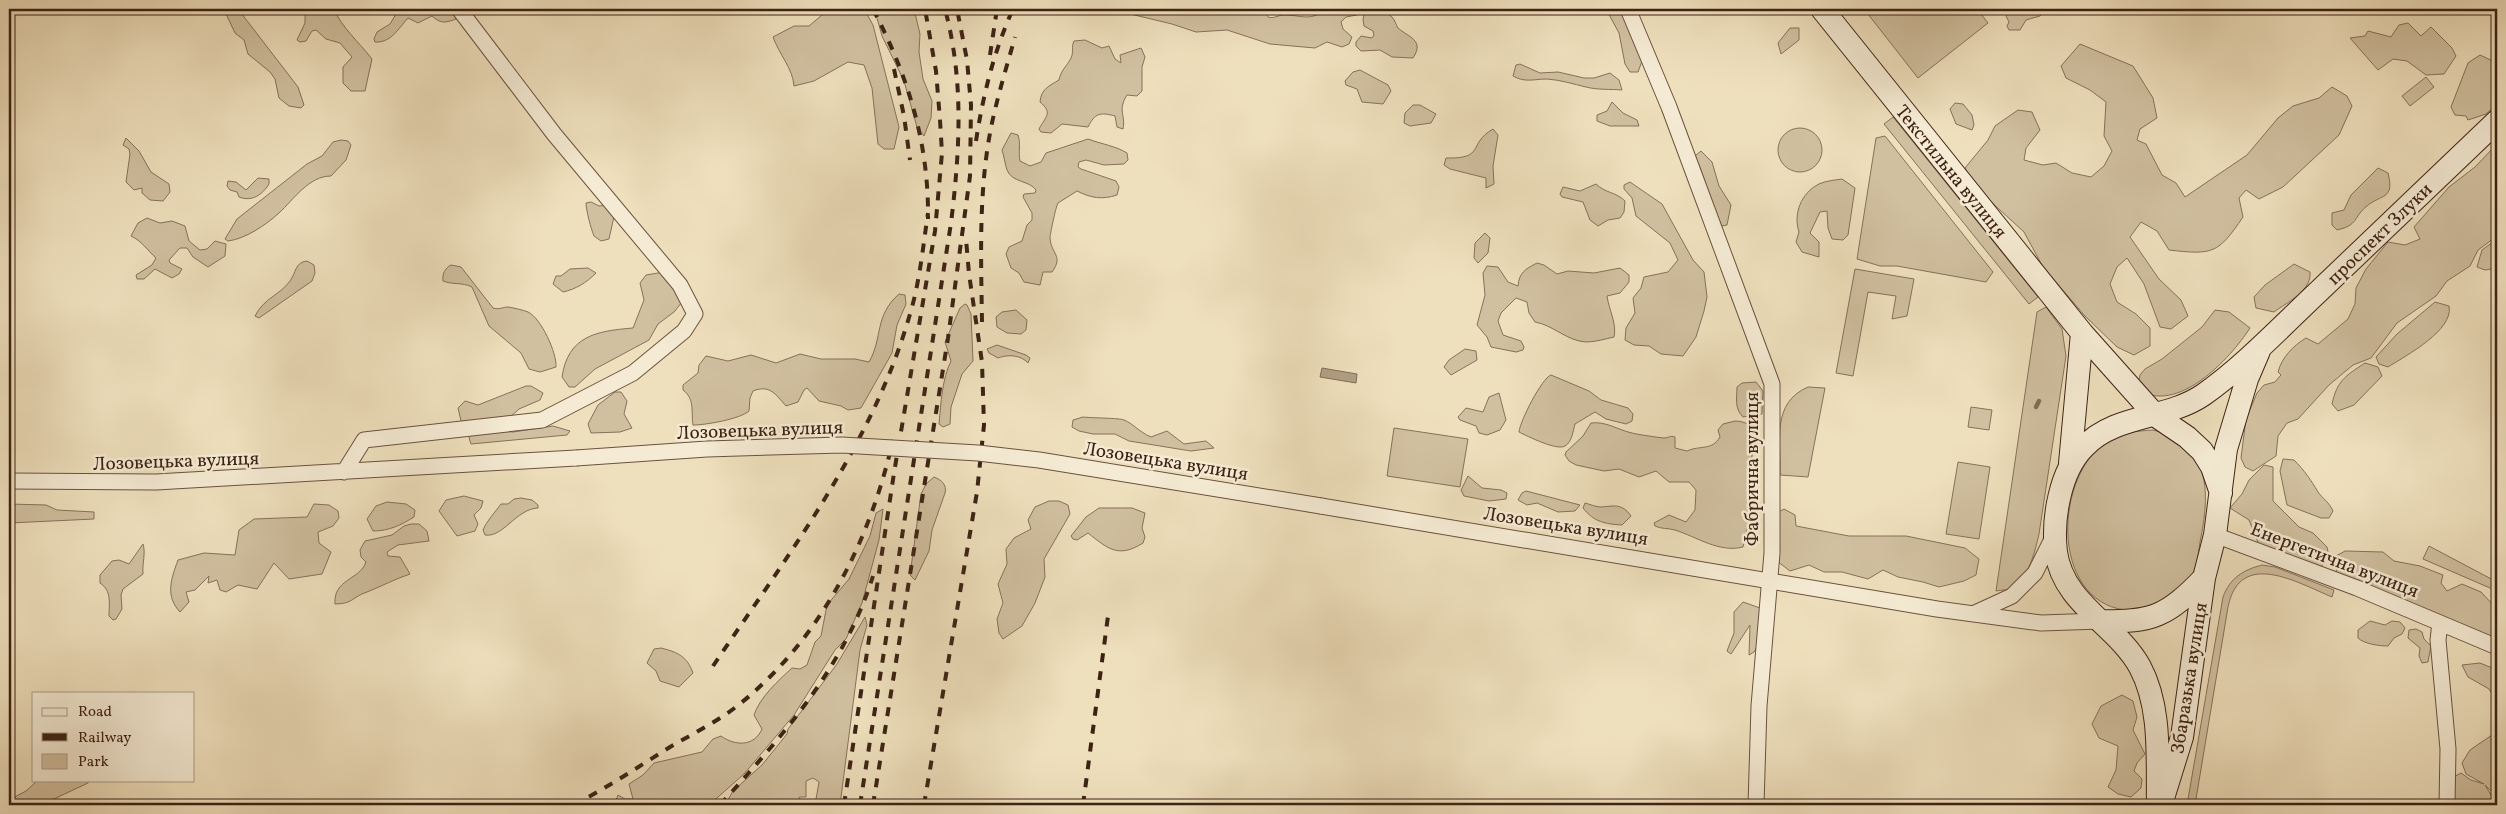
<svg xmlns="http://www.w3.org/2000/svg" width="2506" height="814" font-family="Vollkorn,serif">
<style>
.green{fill:#d1c0a0;stroke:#87715a}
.water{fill:#b29f84;stroke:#836d57}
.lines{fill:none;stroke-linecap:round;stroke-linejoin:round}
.stream{stroke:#836d57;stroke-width:4.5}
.street-casing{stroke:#6a523e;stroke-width:17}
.secondary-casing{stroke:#3d2214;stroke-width:24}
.street{stroke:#f5ebd4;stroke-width:15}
.secondary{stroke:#f5ebd4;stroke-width:22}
.rail{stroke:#3d2214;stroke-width:4;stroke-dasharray:9 9;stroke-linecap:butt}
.street-bridge-casing{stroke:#6a523e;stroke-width:17;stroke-linecap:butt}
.street-bridge{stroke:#f5ebd4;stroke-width:15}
.labels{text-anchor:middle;stroke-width:5;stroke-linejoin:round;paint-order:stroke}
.street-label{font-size:19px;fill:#3d2214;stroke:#f5ebd4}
</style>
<rect width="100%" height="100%" fill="#efe0bd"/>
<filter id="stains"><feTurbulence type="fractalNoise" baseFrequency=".004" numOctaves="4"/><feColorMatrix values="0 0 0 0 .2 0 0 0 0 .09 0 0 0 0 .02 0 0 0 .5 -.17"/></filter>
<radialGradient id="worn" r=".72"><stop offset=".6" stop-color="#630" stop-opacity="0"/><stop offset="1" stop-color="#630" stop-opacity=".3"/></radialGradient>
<path class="green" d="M220 9H238L298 87 304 105 301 108 289 106 279 98 275 79 270 72 248 54 244 40 235 33 227 16Z
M302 9H334C342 28 359 42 372 59L365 91H351L343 83V67L352 57 340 43 326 39 316 30 312 31 306 41 300 42 297 40 305 23V11Z
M399 9H452L456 19C445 23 441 24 432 16L418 23 408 18C398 29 391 43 375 42L374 39 377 32 390 24Z
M824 9H864L873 25 899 127 894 149H884L878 144 872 88 864 65 848 62 814 81 794 86C793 69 779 54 773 37L794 26H809L822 15Z
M870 9H914L920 34 919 52 923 79 932 101 931 118 924 136 917 127 904 81 882 36 877 18Z
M1123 9H1265L1268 17C1274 19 1278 15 1284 15 1301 15 1311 22 1326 9H1361L1357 15 1346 17 1341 22 1343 29 1352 37 1349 44 1342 47 1327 42 1315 48 1270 44 1227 30 1196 32 1172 24 1126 13Z
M1366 9C1376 9 1384 10 1392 17 1395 20 1396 25 1398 28 1408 37 1425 40 1413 58L1392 57 1380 50 1361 51 1356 46V42L1361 36 1372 38 1374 35 1373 31 1364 26 1363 19Z
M1606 9H1625L1642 61 1638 72H1630L1625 64 1619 33Z
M1864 9H1977L1988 23 1918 78Z
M2012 9H2047L2040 16 2026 20 2020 30H2009L2007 26 2009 22 2006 16Z
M2408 23 2421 36 2431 27 2452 48 2456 56 2444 74 2426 75 2407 61 2393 59 2378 70 2350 38 2365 36 2368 31 2391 37 2399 25Z
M1790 28H1799V40L1781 54 1778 43Z
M1085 40 1102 48 1109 46 1115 59 1121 63 1120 55 1141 48 1145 57 1142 67V91L1137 96 1127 95C1117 111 1126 115 1123 129L1117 127 1115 116C1100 112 1095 113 1088 127L1062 124 1051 133 1041 132 1039 129C1046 116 1053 113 1040 102 1041 89 1049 86 1059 80 1061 70 1067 66 1071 58 1074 52 1071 47 1074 41Z
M2080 44 2133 66 2153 98 2157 118 2140 129 2137 140 2146 144 2162 175 2176 183 2185 197 2247 155 2278 118 2293 106 2319 98 2332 87 2347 96 2352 106 2339 135 2283 187 2259 199 2246 190 2239 198 2243 217C2218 254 2213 255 2169 250L2157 231 2141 222 2130 237 2159 279 2181 300 2188 316 2171 329 2160 327 2144 284 2127 258 2117 267 2110 284 2117 302 2136 314 2150 328V346L2134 355 2117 347 2085 316 2043 267 2024 232 1976 188 1965 168 1988 140 1995 126 2018 110 2032 112 2040 130 2026 148 2024 160 2043 165 2056 163 2072 173 2091 177 2104 166 2112 151 2104 136 2106 102 2090 90 2066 78 2061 66Z
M2480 55 2497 63V104L2486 114 2468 120 2466 116 2455 115 2451 107 2468 63Z
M1520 64 1540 73 1558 72 1584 78H1594L1610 73 1619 80 1622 90C1611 89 1597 90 1586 87 1573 84 1561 80 1547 79 1534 79 1525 83 1513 76L1516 65Z
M1360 70 1388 85 1391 91 1383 104 1362 102 1357 89 1346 85 1345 81 1353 72Z
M2426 77 2434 87 2410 106 2402 96Z
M1612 102 1623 113 1637 120 1639 126H1610L1597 121V115L1607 111Z
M1955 103 1963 104 1972 115 1974 125 1972 130 1956 124 1950 109Z
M1413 105H1420L1436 114 1431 123 1410 126 1404 123 1405 113Z
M1893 117 2038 297 2029 304 1884 124Z
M1778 150a22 22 0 1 1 44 0a22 22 0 1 1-44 0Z
M1493 129 1498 135 1493 166 1494 184 1486 188V178L1450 169 1444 165 1446 158C1486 159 1467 144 1493 129Z
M1011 133 1018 135C1021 144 1018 152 1020 161L1030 166 1041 162 1046 153 1088 139C1101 144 1116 146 1127 153L1128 160 1124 164 1104 165 1086 160 1079 162 1078 167 1081 169 1116 181 1119 187 1117 195C1102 200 1091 198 1077 191L1058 203C1056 206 1050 234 1050 238 1051 254 1064 256 1052 272H1043L1040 285 1024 282 1019 273 1011 268 1006 254 1009 247 1022 241 1027 225 1032 220V213L1023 197 1024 194 1035 193 1036 190C1029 180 1012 183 1007 170 1005 164 1004 156 1002 150Z
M1885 136 1993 272 1986 282 1897 266H1880L1857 259 1876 138Z
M126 138 139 151 151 172 169 184 170 192 163 201 150 200 142 193V188L134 190 126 182 130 154 129 149 123 145Z
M341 140 348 141 351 145 346 160 331 176C309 176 294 199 279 213 266 225 245 239 228 241L225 239 237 219 307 164 322 156 333 142Z
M2497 144V236L2478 250 2470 266 2447 281 2436 296 2397 323 2371 358 2353 365 2329 385 2298 419 2287 423 2278 436 2276 456 2253 471 2245 467 2241 458 2246 419 2257 393 2264 385 2275 382 2281 375 2278 372C2282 357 2293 346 2306 338L2318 344 2348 319 2355 304 2356 288 2366 269 2388 242 2405 245 2420 239 2414 227 2449 187 2475 167Z
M1701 151 1712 162 1719 186 1731 205 1727 225 1722 226C1710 204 1706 179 1695 156Z
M2378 168 2388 173C2395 200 2381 194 2367 206 2353 217 2359 225 2337 230L2332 225V213L2344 210 2351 195Z
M258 178 269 179V184C262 195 252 202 239 197L237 192 230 190 227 186 228 181 236 182 246 190Z
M1842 179 1855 188 1848 235 1843 240 1832 239 1828 228 1827 211 1820 212 1810 233 1819 242V257L1802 252 1796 242 1799 232C1793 214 1801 193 1819 184 1825 181 1835 180 1842 179Z
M1630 182 1662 204 1693 260 1704 272 1707 297 1704 311 1696 337 1683 356 1661 354 1649 346 1634 345 1625 340 1626 328 1635 313 1633 298 1641 288 1644 277 1668 272 1678 260 1670 243 1636 216 1632 198 1624 189V185Z
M1596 184C1605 193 1616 192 1625 201L1624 212 1620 218 1608 220 1598 226 1590 220 1583 202 1562 197 1560 194 1563 187 1580 191Z
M591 202 599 206 608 205 615 212 609 239 601 241 594 236C591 229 586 210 586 203Z
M147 218 160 223 172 221 185 226 189 241 200 250 207 249 215 241 226 244 225 256 208 267 193 257 187 248H180L169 260 170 263 182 269 179 274 172 278 155 269 144 279H137L136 275 152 265 156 258C147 250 142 241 131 236L138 223Z
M1485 233 1490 238 1488 253 1478 263 1474 258 1475 243Z
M2497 239V268L2485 270 2477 267 2482 250Z
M307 261 314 265 315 273 312 281 259 318 255 316C264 298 280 295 290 281 296 273 295 262 307 261Z
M1537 263 1544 265 1557 274 1568 271 1594 273 1620 268 1629 275V282L1620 293 1607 296C1609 310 1617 324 1614 337 1605 339 1595 342 1586 342 1567 341 1553 325 1535 322L1529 313 1527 302 1516 298 1501 313 1498 321 1503 335 1521 341 1524 347 1523 350 1516 352 1491 347 1487 337 1477 325 1485 295 1483 273 1487 266 1498 267 1508 282 1518 286C1519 273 1525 269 1537 263Z
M2294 264 2310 272C2312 291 2286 303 2274 312L2256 308 2254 297 2265 285Z
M451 265 461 267 493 308C499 310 503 307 508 307 514 308 523 310 528 312 541 318 557 353 556 367L540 372 529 369 521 353 489 326 472 287C462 282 453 285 443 281 442 274 445 268 451 265Z
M588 268 596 273C586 283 576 289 563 292L553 284 556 276H561L570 269Z
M1855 269 1914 279 1907 316 1892 319 1896 296 1868 292 1853 376 1836 373Z
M664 272 682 302 674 312 658 324 649 340 595 369 575 387H569L562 377C568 336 596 331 633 328L644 300 640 283 646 275Z
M899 294 905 295 906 304 897 325 892 353 861 408 848 410 841 406 819 401 807 388 804 390 798 402 786 406C776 395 770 384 753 391L750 398 749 411C740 419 706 425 693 425 691 411 695 399 683 390V385L698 373 699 365 706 356 728 361 751 355 776 363 800 354 821 359H855L869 362C883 338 874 316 899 294Z
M2435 302 2449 306C2454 330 2407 355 2388 367L2379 364 2376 357 2397 334Z
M965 304 967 305 971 314 973 361 962 374 951 407 950 424 943 427 939 424C941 403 942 379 951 361L945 342 960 308Z
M2046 307 2062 329 2066 356 2039 534C2035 551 2030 574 2015 586 2010 590 2002 590 1996 591L2037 312Z
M1016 310 1027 320 1026 330 1021 334 1007 333 997 327 996 317 1002 312Z
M2215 310 2229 312 2250 328C2230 359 2177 416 2137 389L2140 375 2145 369 2162 359 2202 327Z
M997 345 1026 355 1030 358 1028 363C1021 355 1008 354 998 358L989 353 987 349Z
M1465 349 1476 351 1477 360 1451 375 1444 367 1449 360Z
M2365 363 2378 367 2382 376 2354 405 2338 411 2332 404C2337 381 2345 376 2365 363Z
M1551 375 1589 391 1601 400 1628 408 1633 414 1632 421 1626 424 1606 419 1595 412 1575 424C1573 431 1572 442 1565 446 1557 451 1527 436 1519 432 1520 421 1542 378 1551 375Z
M1756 382 1763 391 1762 414 1743 417C1734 408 1737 398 1737 387L1742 383Z
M526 386H531L543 393 540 400 519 409 509 418 462 425 458 408 465 401 478 405Z
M1808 387 1825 388 1808 477 1780 475C1781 441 1771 403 1808 387Z
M615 392H621L627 401 624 414 632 428 620 432 591 433 588 424 598 405Z
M1499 393 1506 420 1500 430 1487 435 1479 433 1476 426 1460 420 1458 417 1466 408 1483 412 1489 397Z
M1971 407 1992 410 1989 430 1968 427Z
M1083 417C1091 418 1120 418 1124 420 1134 424 1139 432 1151 437L1167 431 1184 444 1206 441 1214 448 1191 451 1129 441 1115 434H1093L1079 431 1072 427 1073 420Z
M1735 421C1749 421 1755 429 1760 441L1753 449 1750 470 1757 505 1748 526 1743 547C1719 553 1697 537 1675 530 1668 528 1661 529 1655 526L1654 523 1669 515 1686 522 1695 510 1696 490 1689 482H1669L1656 471 1639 477 1619 469 1604 471 1576 465 1569 461 1565 455 1566 452 1583 436 1591 423C1606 421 1618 430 1632 433 1635 434 1661 438 1664 438 1669 438 1670 435 1675 437V448L1687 451C1700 445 1712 451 1720 437L1718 430 1723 424Z
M553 426 570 431 567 435 471 444 469 438 471 434 479 430 513 432Z
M1394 428 1468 439 1460 487 1387 476Z
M2153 430C2212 445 2210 493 2200 542 2198 556 2196 574 2186 585 2174 599 2144 612 2125 610 2049 600 2054 473 2109 440 2121 432 2139 431 2153 430Z
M2283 459 2294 460C2304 470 2311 480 2318 492 2323 499 2329 502 2333 511L2329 518H2321L2287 505 2280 471Z
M1958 462 1990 467 1979 539 1946 534Z
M2264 465 2273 467V501L2299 527 2313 533 2327 547 2329 556 2319 570 2261 550 2249 520 2230 508 2242 494 2249 480Z
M1468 476 1482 488 1501 490 1507 493 1506 499 1489 501 1464 496 1461 490Z
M934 477C942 480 947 485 945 493L932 530 929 551 915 580 910 575 921 494 926 484Z
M1526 491 1580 505 1575 511 1558 512 1537 503 1527 505 1518 500 1522 493Z
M464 496 483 501 481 508 474 515 478 524 475 531 457 536 439 511 446 500Z
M521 498 532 500 538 505V508C516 509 503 538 485 535L483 530C486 522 496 511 501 504H508L514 499Z
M1049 501H1059L1068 505 1070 514 1044 559 1045 577 1035 603 1022 626 1003 639 999 633 997 619 1003 603 998 584 1007 564 1006 549 1014 538 1031 529 1028 520 1035 507Z
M387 502 406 504 415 510 414 517C401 525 389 531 373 531L367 519 376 506Z
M1585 503C1589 504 1596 507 1601 507 1614 506 1622 503 1631 516L1622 525C1605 524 1594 522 1583 508Z
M9 504 46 505 57 510 94 512V519L9 523Z
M314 504 329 505 338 511 339 518 333 526 318 532 319 543 331 552 322 574 289 579 274 563 257 589 238 585 226 592 220 590 217 580 208 583 209 576 195 590 186 592 189 602 180 612C165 596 171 579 178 560L204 553 235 555 239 530 254 519 307 517Z
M1099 508H1132L1145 513 1142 528 1145 537 1143 543C1118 559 1107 548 1088 533L1077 540 1073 539 1071 536 1086 517Z
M883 509 879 540 862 603 846 639 835 650 794 715 744 774 709 805H614L618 795 625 799H633L629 784 643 775 654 763 702 752 713 739 721 736C735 746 754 747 762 729L754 715C760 697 778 681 792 668L800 669 807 665 815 642 821 636 827 605 849 579 870 536 876 513Z
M1784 509 1795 515 1796 526 1849 536H1906L1965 548 1979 559 1976 575 1964 581 1939 587 1923 582 1898 577 1883 570 1868 579 1842 572H1824L1809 565 1790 571 1777 561 1773 515Z
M411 524H419L427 531 429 541 398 545 387 552 388 556 400 557 410 574C395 579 382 586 367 592 352 597 353 604 335 604 333 579 360 580 366 562L361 557 360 550 365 541 392 535 404 526Z
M143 544C146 553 142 564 143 574L123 589 121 595 122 609 116 619 113 620 109 616C109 603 112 591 100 583V575L112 561 119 560 129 564Z
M2429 546 2497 582V591L2423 559Z
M2345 551 2383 552 2394 561 2420 566 2443 575 2441 583 2447 591 2462 584 2481 592 2497 609V641L2332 581 2337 569 2336 556Z
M2262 565 2275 567 2334 590 2332 597C2298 583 2240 548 2228 607L2195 805H2187L2223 597C2230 578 2243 570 2262 565Z
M1743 602 1760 608 1757 647 1754 652 1749 655 1750 625 1731 654 1727 651 1734 633V612Z
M865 617 867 625 860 650 840 805H815L819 782 813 778 806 781V797H799L803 805H725L733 791 762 765 787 734 788 729 837 664Z
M2370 621 2385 625 2392 621 2400 622 2405 628 2402 634 2394 638 2388 646C2380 646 2364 644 2358 638V630Z
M2416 629 2422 632 2424 639 2431 646 2428 662 2422 663 2419 656 2420 648 2408 638 2409 630Z
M661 648C677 652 687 656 693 673L679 687 660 681 656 671 647 663 654 649Z
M2480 663 2497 670V702L2489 689 2468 677 2462 665Z
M2122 695 2133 701 2137 717 2133 730 2145 754 2137 763 2134 771 2142 779 2141 788 2131 797 2118 794 2108 787 2116 770 2118 746 2099 738 2092 724 2101 706Z
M2492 735H2497V797L2485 785 2497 805H2445L2452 778 2461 773 2471 780 2484 784 2466 774 2462 763 2470 750Z
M38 780H89L88 783 41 805H9V800L26 791Z"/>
<path class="water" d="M1322 368 1357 374 1356 383 1320 377Z"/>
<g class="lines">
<path class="stream" d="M2036 407 2039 401"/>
<g class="street-casing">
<path id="street" d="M1628 9 1669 107 1772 384V553L1759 706 1756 805
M344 472 364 440 542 420 633 373 684 331 695 314 680 285 554 134 459 9
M9 481 156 482 576 458
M1321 506 1937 609 2041 623 2101 621
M2215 535 2357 588 2497 647
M1975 613 2012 596 2035 573 2054 535
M2440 623 2438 640 2448 749 2447 805"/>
</g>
<g class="secondary-casing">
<path id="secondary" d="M1822 9 2082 333 2156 416 2187 437 2202 451 2212 467 2221 493
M2070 463 2082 333
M2101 621C2153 623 2168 615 2204 578
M2164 795 2182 737 2204 578 2215 535 2226 449 2247 379 2259 351
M2158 805C2157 760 2162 708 2140 667 2117 625 2063 604 2056 552 2052 519 2060 471 2084 447 2115 414 2166 420 2203 395 2242 368 2283 325 2318 292 2377 235 2437 178 2497 121"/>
</g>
<use href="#street" class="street"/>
<use href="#secondary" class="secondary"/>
<path class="rail" d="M873 9C908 76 929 143 928 219
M990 55 997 9
M894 69 904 116 910 160
M976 141C983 95 994 51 1013 9
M982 322C981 252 978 182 994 114 1000 88 1008 62 1015 37
M713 666C788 555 873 444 910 314 920 281 923 246 928 213
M573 805C607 788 638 767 670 747 694 733 719 721 741 703 822 637 870 541 893 440
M720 805C783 735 844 668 873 576
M844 805 894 473 935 231 942 153 940 120 936 71 925 9
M860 805 951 223C960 150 964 80 945 9
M873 805 948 338 970 176 971 105 967 60 957 9
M924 805 977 492 984 425 982 362 969 274 966 239
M1083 805 1108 616"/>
<g class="street-bridge-casing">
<path id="street-bridge" d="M576 458 707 449 842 445 978 453 1039 460 1321 506"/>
</g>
<use href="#street-bridge" class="street-bridge"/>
</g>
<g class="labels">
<g class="street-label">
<text transform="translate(1952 171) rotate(51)" y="7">Текстильна вулиця</text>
<text transform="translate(2379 233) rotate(-44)" y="7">проспект Злуки</text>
<text transform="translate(760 429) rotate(-2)" y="7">Лозовецька вулиця</text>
<text transform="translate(176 460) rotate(-2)" y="7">Лозовецька вулиця</text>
<text transform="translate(1166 460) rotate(9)" y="7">Лозовецька вулиця</text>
<text transform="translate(1751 469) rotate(-90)" y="7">Фабрична вулиця</text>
<text transform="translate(1566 525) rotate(9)" y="7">Лозовецька вулиця</text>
<text transform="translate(2335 559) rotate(21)" y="7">Енергетична вулиця</text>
<text transform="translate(2188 678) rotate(-81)" y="7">Збаразька вулиця</text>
</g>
</g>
<rect width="2506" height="814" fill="none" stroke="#efe0bd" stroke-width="30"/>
<rect x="10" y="10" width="2486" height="794" fill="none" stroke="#3d2214" stroke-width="2.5"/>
<rect x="15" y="15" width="2476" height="784" fill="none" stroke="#3d2214"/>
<rect x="32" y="692" width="162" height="90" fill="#f5ebd4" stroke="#ab9b87"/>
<rect x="42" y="708" width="25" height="8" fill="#f5ebd4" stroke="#ab9b87"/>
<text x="78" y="716" font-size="15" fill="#3d2214">Road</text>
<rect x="42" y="733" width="25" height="8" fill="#3d2214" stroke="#ab9b87"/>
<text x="78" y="742" font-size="15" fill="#3d2214">Railway</text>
<rect x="42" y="754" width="25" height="15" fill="#d1c0a0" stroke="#ab9b87"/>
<text x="78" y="766" font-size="15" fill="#3d2214">Park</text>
<rect width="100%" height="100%" filter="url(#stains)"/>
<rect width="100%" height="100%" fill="url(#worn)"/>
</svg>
